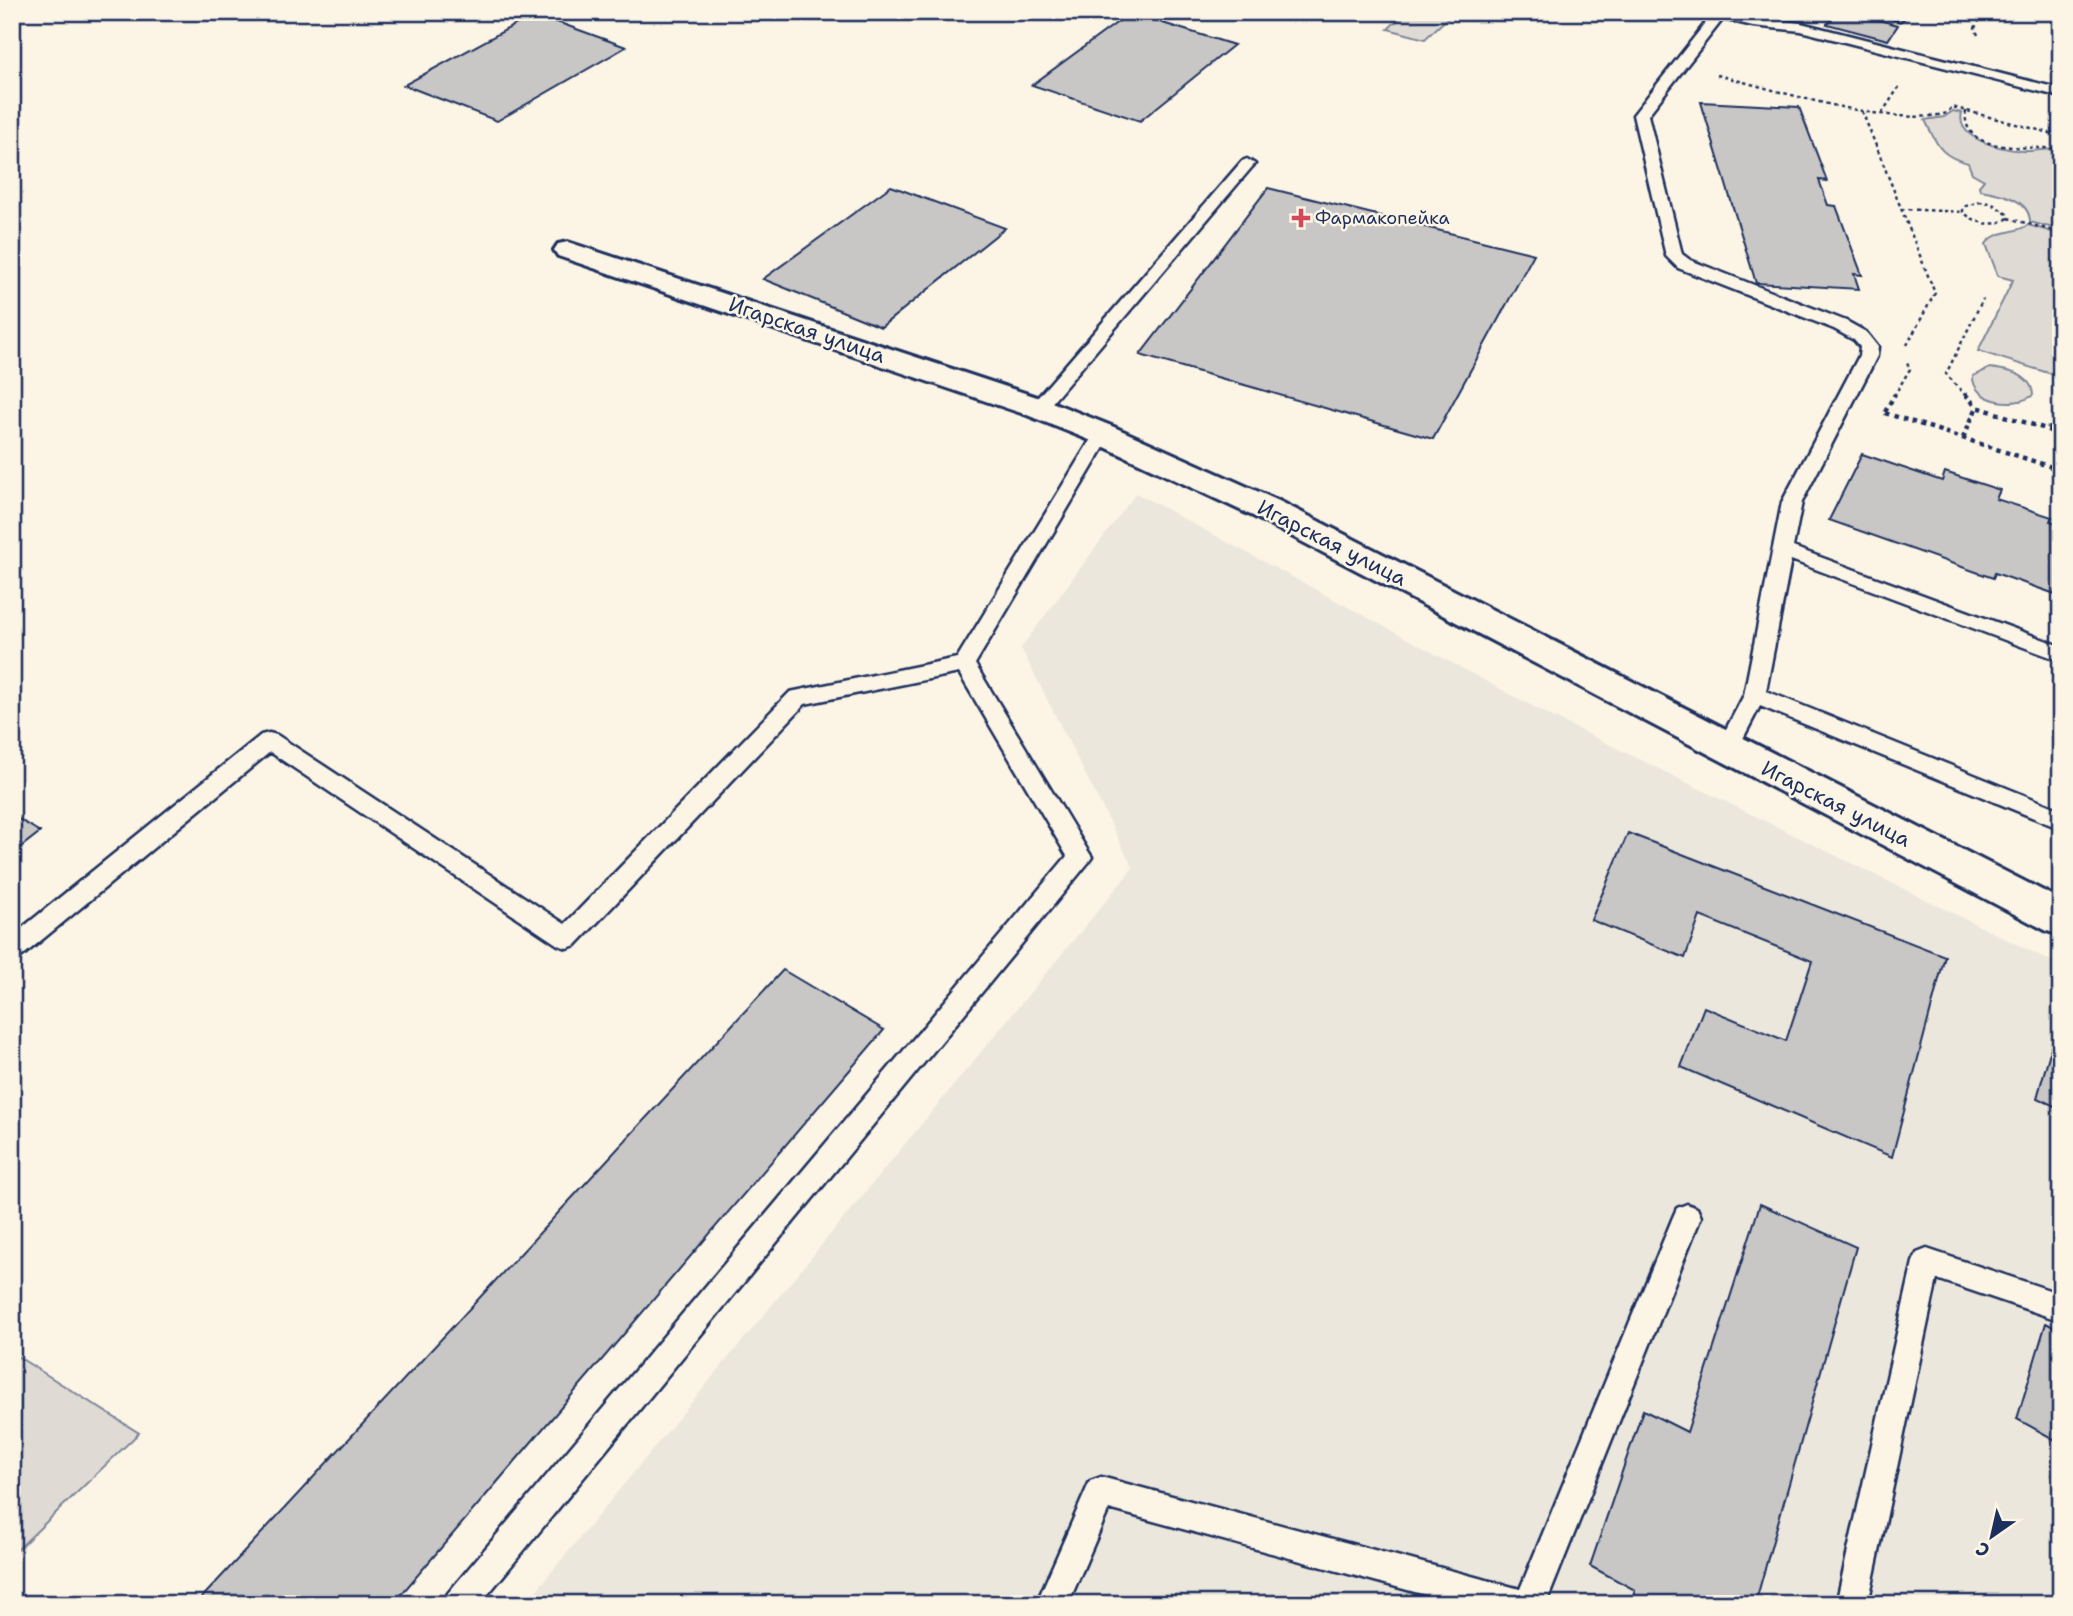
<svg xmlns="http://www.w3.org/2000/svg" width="2073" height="1616" font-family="'Shantell Sans',sans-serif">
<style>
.built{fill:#ece7dc}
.green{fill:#dfdbd4;stroke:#7d8599;stroke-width:2}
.building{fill:#c8c7c6;stroke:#1b2f5e;stroke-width:2}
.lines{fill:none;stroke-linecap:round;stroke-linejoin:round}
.lane-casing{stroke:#1b2f5e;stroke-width:5}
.street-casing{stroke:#1b2f5e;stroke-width:6}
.path-far1{stroke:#1b2f5e;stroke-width:2.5;stroke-dasharray:3.5 3.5;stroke-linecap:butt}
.path{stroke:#1b2f5e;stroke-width:4.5;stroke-dasharray:4.5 4.5;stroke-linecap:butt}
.lane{fill:#fcf5e5;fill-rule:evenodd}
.street{fill:#fcf5e5;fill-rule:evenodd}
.poi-dot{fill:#d1495b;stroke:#fcf5e5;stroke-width:2.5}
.labels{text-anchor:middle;stroke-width:5;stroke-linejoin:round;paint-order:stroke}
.far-poi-label{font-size:18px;fill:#1b2f5e;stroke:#fcf5e5;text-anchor:start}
.street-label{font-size:21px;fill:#1b2f5e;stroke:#fcf5e5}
</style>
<rect width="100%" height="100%" fill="#fcf5e5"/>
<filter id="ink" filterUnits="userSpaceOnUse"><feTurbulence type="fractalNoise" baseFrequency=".0143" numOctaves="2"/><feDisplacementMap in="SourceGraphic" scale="14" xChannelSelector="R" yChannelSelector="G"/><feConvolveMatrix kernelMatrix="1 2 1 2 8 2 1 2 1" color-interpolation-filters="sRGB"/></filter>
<g filter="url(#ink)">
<path class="built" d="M1136 493 1549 715 2061 966V1604H525L1133 868 1021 648Z"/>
<path class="green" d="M1406 12H1454L1425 39 1388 29Z
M1953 111 1962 113C1955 140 2003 149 2022 151 2036 152 2047 147 2061 151V230L2030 222C2030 199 1999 193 1980 190L1979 186 1984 180 1972 173 1968 163C1939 156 1937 144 1925 120L1944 117Z
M2028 225 2059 234 2056 244 2061 262V377L1978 351 2013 280 1998 276 1986 244C1995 230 2015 234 2028 225Z
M1990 368C2007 370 2032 374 2033 395 2016 409 1972 402 1973 376Z
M12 1353 139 1433 12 1555Z"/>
<path class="building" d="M1836 12H1849L1898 25 1888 40 1827 24Z
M1130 13 1234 45 1140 121 1032 85Z
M535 14 626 47 497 121 404 85Z
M1701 102 1799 107 1827 181 1819 180 1828 205 1836 206 1862 275 1854 274 1859 289 1756 283Z
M891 186 1005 228 881 327 763 279Z
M1268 188 1534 254 1433 439 1140 355Z
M1862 454 1942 481 1945 472 1972 481 2000 490 1996 499 2052 517 2050 521 2061 525V596L1995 573 1993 578 1829 520Z
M12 815 40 832 12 854Z
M1628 833 1945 956 1892 1157 1681 1067 1704 1007 1786 1041 1812 961 1700 916 1685 958 1591 920Z
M783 970 884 1030 393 1604H196Z
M2057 1027 2061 1029V1109L2037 1098Z
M1760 1204 1856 1247 1755 1604H1631L1635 1590 1590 1566 1643 1410 1687 1432Z
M2046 1323 2061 1331V1443L2017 1419Z"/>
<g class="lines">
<g class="lane-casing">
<path id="lane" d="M1705 12H1730L1753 18 1801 23 2061 89V97L1801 31 1753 26 1723 19 1648 115 1682 254 1690 260 1846 321 1866 332 1878 347 1877 356 1802 502 1793 547 2061 646V661L1791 560 1766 691 2061 810V829L1760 706 1735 754 1727 756 1719 754 1716 748 1744 695 1782 502 1859 356 1860 347 1854 340 1834 329 1678 268 1666 256 1633 115 1711 16Z
M1874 12H1911L1900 20Z
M1247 159 1255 164 1252 167 1044 412H1032L1029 408 1032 404 1242 161Z
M1103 428 1112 434 975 664 1088 851 1092 857 1088 863 480 1604H443L448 1593 1067 856 959 673 805 704 576 945 567 948 558 945 270 752 21 957 12 960V936L261 735 269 733 277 735 565 924 790 692 957 658 1094 434Z
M1687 1204 1697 1208 1701 1217 1546 1604H1459L1109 1509 1068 1604H1036L1090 1481 1101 1477 1520 1589 1673 1217 1677 1208Z
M1927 1249 2061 1294V1321L1937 1279 1868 1604H1836L1913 1262 1917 1253Z"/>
</g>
<g class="street-casing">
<path id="street" d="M568 242 1049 401 1114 427 1279 501 2061 900V935L2047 931 1255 517 1092 441 1027 415 558 256 554 250 558 244Z"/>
</g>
<path class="path-far1" d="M2046 12 2061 22
M1978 35 1975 28 1984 12
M1717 75C1774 89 1894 129 1947 113L1952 107 2061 136
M1862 111 1935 293 1907 345
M1966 111C1960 157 2035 145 2061 149
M1882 113 1899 87
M1979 202 1991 203 2007 214V219C1991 228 1976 223 1963 212V207Z
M1901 209 1963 212
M2008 218 2061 233
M1894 396 1910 369 1907 362
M1966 396 1946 374 1983 299"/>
<path class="path" d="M1965 394 1977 407
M1885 412 1895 394
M1885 413 2061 470
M2047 429 2061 426
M1963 438 1977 407 2046 429 2061 437"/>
<use href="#lane" class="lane"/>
<use href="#street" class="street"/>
</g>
</g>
<path class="poi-dot" d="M1297.5 207.5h7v7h7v7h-7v7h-7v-7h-7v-7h7z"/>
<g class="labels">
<g class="far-poi-label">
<text x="1315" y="224">Фармакопейка</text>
</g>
<g class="street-label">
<text transform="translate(807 330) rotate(19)" y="7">Игарская улица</text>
<text transform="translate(1332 543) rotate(27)" y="7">Игарская улица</text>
<text transform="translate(1836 804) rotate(27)" y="7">Игарская улица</text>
</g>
</g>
<rect width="2073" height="1616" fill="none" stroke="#fcf5e5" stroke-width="42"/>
<rect x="21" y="21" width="2031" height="1574" fill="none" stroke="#1b2f5e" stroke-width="2.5" filter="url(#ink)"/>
<g transform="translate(1992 1536) rotate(214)" stroke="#fcf5e5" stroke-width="5" paint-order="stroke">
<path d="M0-5L12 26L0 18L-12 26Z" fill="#1b2f5e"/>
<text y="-10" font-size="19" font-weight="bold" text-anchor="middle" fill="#1b2f5e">С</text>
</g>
</svg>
